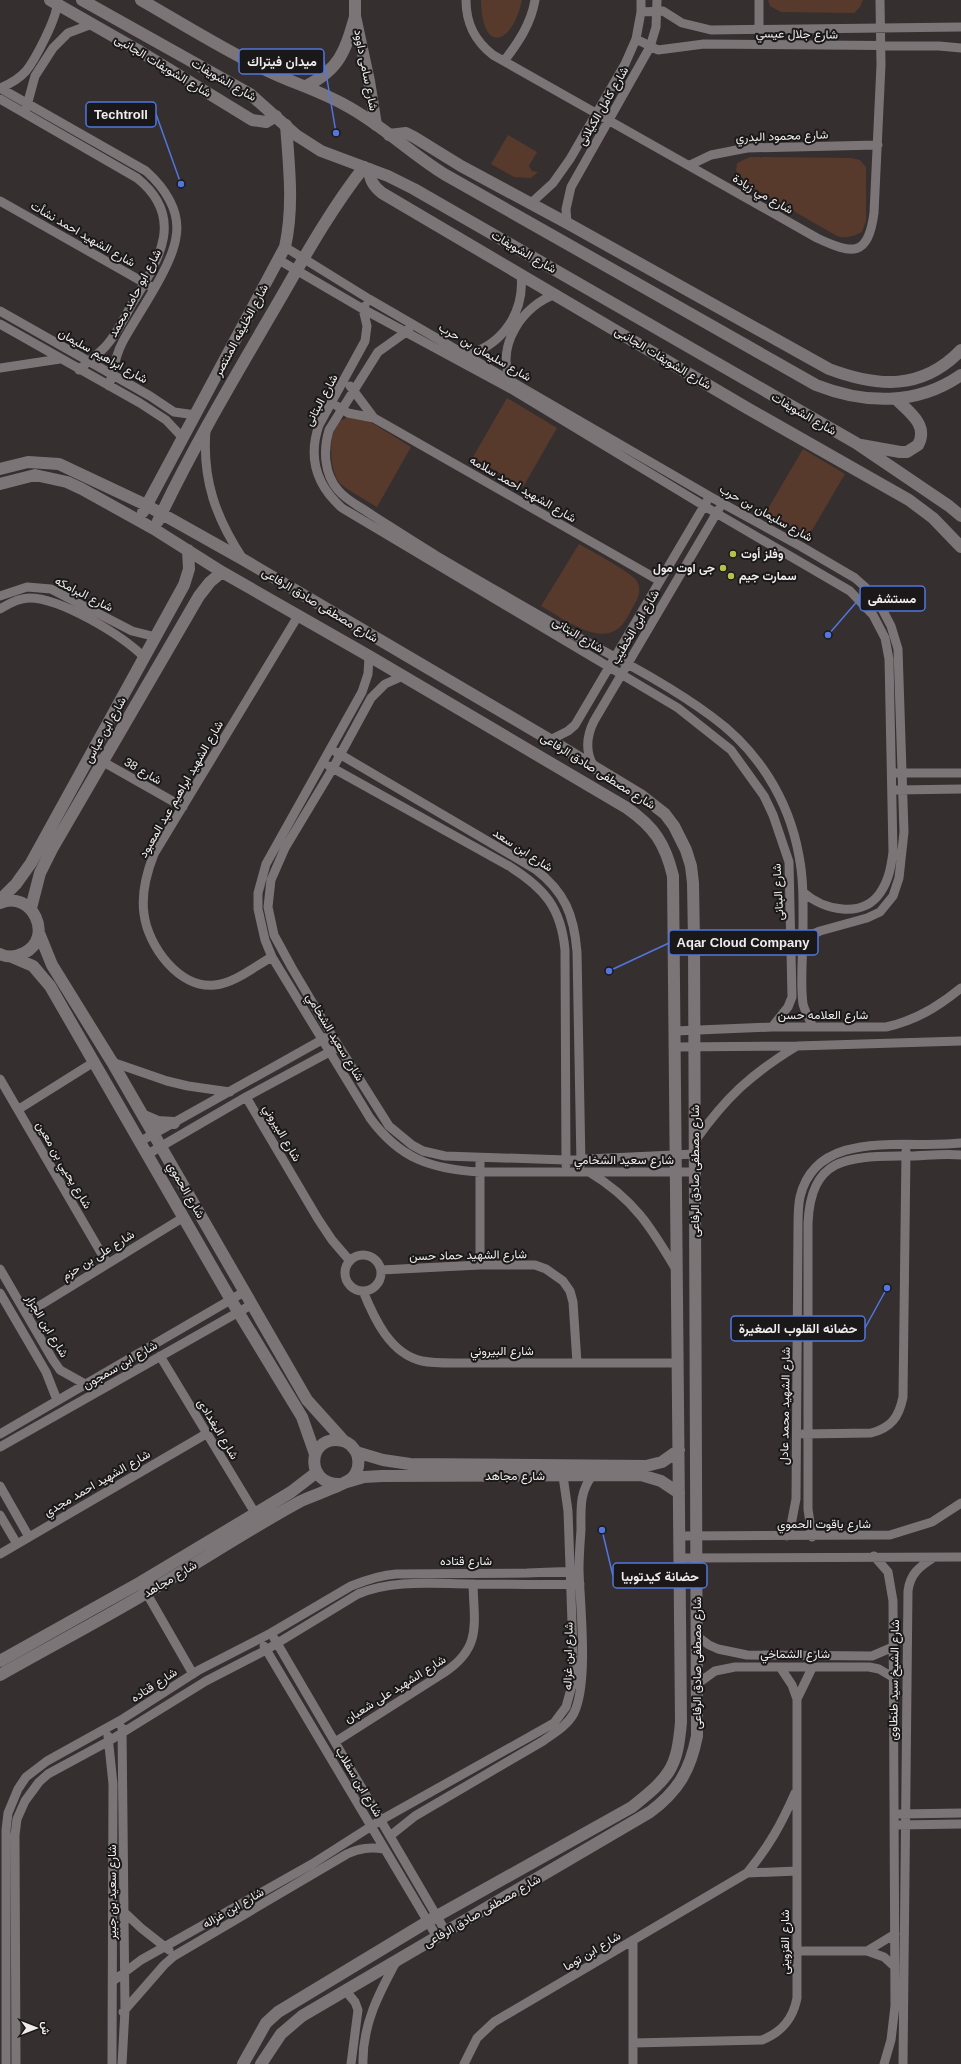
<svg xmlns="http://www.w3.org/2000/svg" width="961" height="2064" font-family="Helvetica,Vazirmatn,sans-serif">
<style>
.green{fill:#573a2c}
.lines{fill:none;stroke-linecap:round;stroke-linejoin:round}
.minor{stroke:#7c7577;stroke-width:9}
.tertiary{stroke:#7c7577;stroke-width:12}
.secondary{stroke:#7c7577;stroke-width:12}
.poi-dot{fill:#b4c24a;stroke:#1a1818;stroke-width:1.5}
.labels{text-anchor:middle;stroke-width:4;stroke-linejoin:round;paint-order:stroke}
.street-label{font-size:12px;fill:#f0eced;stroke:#1a1818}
.poi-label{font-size:12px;font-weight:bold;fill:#f0eced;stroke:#1a1818;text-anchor:start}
.leader{fill:none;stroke:#5276dd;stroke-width:1.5}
.callout-dot{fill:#5276dd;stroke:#1a1818;stroke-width:1.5}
.callout{fill:#1a1818;stroke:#5276dd;stroke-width:1.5}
.callout-label{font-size:13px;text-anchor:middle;font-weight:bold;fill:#f0eced}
</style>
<rect width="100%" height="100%" fill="#352f30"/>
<path class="green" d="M481 0H522C513 44 482 56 481 0Z
M768 0H863L860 7 854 13 781 12 770 6Z
M508 135 537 152 529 166 532 171 538 172 531 178 514 177 491 164Z
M750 157 851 158 860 160 866 167V221L862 232C854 236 846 239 837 236L743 182 736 171 737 163Z
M507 398 557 428 523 487 473 457Z
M348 417 369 421 411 447 377 507C369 502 342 487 338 481 330 468 327 432 340 421 342 420 346 418 348 417Z
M803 449 845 474 808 537 766 512Z
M579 544C591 551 629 571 636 580 642 588 639 597 634 605 630 612 626 621 621 626 600 648 561 617 541 606Z"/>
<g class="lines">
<path class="minor" d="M466 0C466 24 475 41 493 55L817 238C853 255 868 257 874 213L881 65 880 0
M641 12 663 11 682 23 711 30 961 27
M759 30V0
M636 39 658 50 704 44 939 46 961 48
M504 61C518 43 531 24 535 0
M0 88 146 171C164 187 181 211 176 237 172 267 137 315 122 343 115 356 113 372 109 386
M0 88C10 84 19 79 26 71 35 60 57 18 57 4
M0 99 137 178C187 218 158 261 132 304 124 318 116 336 104 348 96 356 87 362 79 370
M26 109 35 76 53 48 68 33 92 24
M690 165 711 155 747 148 878 145
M0 201 150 286
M530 204 553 183 570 159 625 64 636 39 641 12V0
M567 223 566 209 571 187 650 47 656 27 657 0
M285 247 369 299 709 496 802 547 855 578 873 594 880 605 891 626 898 649 904 832 899 878 893 896 880 912 867 918 820 931 813 934 803 946
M279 260 363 309 511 389 716 513 850 591 873 615 885 638 889 659 893 852C891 867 889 880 880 893 862 919 823 910 803 892
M365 306 363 309 367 326 365 341 319 425C308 457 316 485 342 508L678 708 731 750 764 796 773 815 789 862 792 997 788 1007 772 1027
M0 311 150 396 174 412 196 415
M0 324 140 403 166 420 183 438
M409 329 406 332 378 352 329 430C323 450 324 474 338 490 347 501 361 507 372 515 394 529 414 542 437 556 483 583 529 610 576 636 622 661 669 685 711 716 757 749 789 799 799 856 804 881 803 907 803 932 803 954 800 982 803 1004 805 1012 810 1020 813 1027
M466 355C503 345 525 312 521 274
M0 368 60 359
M510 379C496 345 523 305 556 294
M350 386 374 418
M337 406 348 413 374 418 660 581
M206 430C202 480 216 518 243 559
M0 596 27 587 51 589 132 631 156 637
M0 609C8 604 19 598 29 598 61 598 122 635 145 658
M369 656 368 674 362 692 266 864 258 893V909L265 940 272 957 370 1118C400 1159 431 1169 480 1172H695
M403 676 385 684 371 698 333 768 285 848 271 880 268 907 274 935 292 968 331 1034 389 1126 412 1145 423 1151 445 1156 566 1160 695 1154
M550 740 568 731 575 725 707 501
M336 752 535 869C565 892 574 915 577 952L581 1164
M91 755 183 807
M329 766 509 866C544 888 561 907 565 950L566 1165
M594 767C585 752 586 737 594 721L719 509
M896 773H961
M897 790 961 789
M272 957C255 966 235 983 215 985 179 989 148 946 144 914 141 893 146 874 154 854L298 616
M675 1031 772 1027H886C915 1021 938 1007 961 988
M675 1047 797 1046 961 1041
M112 1062 167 1081 188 1086 230 1092
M0 1079 107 1263
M246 1097 318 1219 332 1240 350 1261
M19 1109 94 1062
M141 1141 327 1037
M695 1141C726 1097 751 1074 797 1046
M148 1154 246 1097 335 1049
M480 1158V1265
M589 1172C634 1199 651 1227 677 1271
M345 1273a18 18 0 1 1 36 0a18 18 0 1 1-36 0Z
M0 1269 53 1360 60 1370 85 1384
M381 1270 480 1265H535L546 1269 563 1281 570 1291 573 1302 577 1363
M363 1291C374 1318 390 1354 422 1361 432 1363 442 1363 453 1363H678
M0 1293 46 1372 57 1400
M26 1314 184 1217
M160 1356 255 1513
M0 1434 244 1292
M803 1434 871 1433C891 1428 899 1417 903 1397L906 1151
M0 1447 251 1305
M0 1486 29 1537
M0 1515 17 1544
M680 1536 890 1535 932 1522 961 1503
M787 1536 791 1525 796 1499 798 1227C798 1218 798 1206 800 1197 817 1126 909 1150 961 1143
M812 1537 808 1509V1223C811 1155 850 1157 905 1156 924 1156 943 1153 961 1155
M0 1554 206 1434
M874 1556 888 1572 893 1601 895 2006 891 2040 884 2064
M680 1558 961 1557
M143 1587 193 1674
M697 1636 709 1645 718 1649 747 1655 872 1656 893 1647
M274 1638 446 1932
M264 1646 437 1937
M697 1684 715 1671 735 1667H869L879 1669 894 1678
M797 1699 813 1666
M122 1728 125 2010 122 2064
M108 1736 113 1784 112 2064
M335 1742 445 1672C482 1647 474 1624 473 1584
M900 1814 961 1813
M899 1825 961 1824
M390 1836 415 1816 543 1741C554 1733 567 1726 574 1713 589 1682 580 1606 579 1570 579 1557 580 1543 581 1530 581 1510 579 1491 593 1475
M747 1873 797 1871
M124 1912 141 1928 169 1950
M797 1951H867L884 1957 895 1967
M867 1951 895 1934
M113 1981 141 1960 312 1864 381 1820 554 1723 566 1707 574 1678 568 1511 563 1476
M345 1990 355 2002 358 2010 351 2064
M123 2012 164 1965 174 1956 347 1854C360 1848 370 1847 384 1849
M633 2043 762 2040C782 2032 793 2019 797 1998V1699L792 1685 780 1667
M6 2064V1830L8 1813 18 1789 26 1777 47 1761 121 1720 199 1670 271 1633 351 1586C366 1580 380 1575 396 1574L527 1573 579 1571
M16 2064 15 1835 17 1819 25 1801 39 1782 48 1774 109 1741 206 1681 266 1650 358 1594C394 1579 434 1584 473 1584 509 1584 544 1585 580 1584
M363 2064C362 2025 379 1993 397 1960
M464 2064 477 2038 494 2022 747 1873C769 1846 781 1825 795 1793
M633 2064V1940
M903 2064 908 1591C910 1574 919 1567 933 1558"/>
<path class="tertiary" d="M50 0 141 52 252 120 266 122 276 116
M355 0V16L369 81 376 125
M306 86C340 69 345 51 355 17
M389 135 406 133 414 137 461 166 567 223 829 369C877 387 922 391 961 350
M369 169C370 180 373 186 382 193L747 408 909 500 933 518 961 547
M0 469 28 462 59 464 146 505 244 560 550 740 642 796 665 814 674 826 686 850 691 866 693 883 694 941 697 1736C690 1771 678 1791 650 1812L302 2016 281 2034 261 2064
M0 484 35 475 67 482 82 489 154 529 222 572 369 656 627 808C654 827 665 843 673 876L681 1722C677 1770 669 1777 632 1807L437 1916 278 2012 266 2023 243 2064
M143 512 285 247C294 207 289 166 286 125
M158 521C191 451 230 385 269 318 299 267 327 214 364 167
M0 900 16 884 31 863 184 585 189 569 188 550
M0 903C32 889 55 938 24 953 16 957 8 958 0 954
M31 908 40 873 52 849 199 596 210 582 222 572
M39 933 52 965 112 1062 307 1400 344 1441
M12 957 33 966 50 986 231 1300 302 1417 315 1454
M144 1116 158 1122 174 1123
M356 1452 383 1460 410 1464 646 1466 662 1462 679 1450
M347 1482 364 1477 382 1476 641 1475 661 1481 679 1493
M0 1661 141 1582 291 1492 317 1472
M0 1675C51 1646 103 1619 153 1589 203 1560 251 1528 301 1501 313 1495 346 1485 353 1477 360 1469 360 1456 354 1449 350 1443 343 1440 336 1440 307 1440 306 1484 339 1484"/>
<path class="secondary" d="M82 0 250 94 296 135 321 151 388 176 414 189 856 443 949 506 961 516
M141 0C183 24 224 50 268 71 293 83 320 91 345 105 381 124 410 153 444 174L816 385C864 404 917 406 961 375
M861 445 900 452H907L918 445C929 425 909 412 896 399"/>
</g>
<g class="poi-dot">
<circle cx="733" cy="554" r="4"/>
<circle cx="723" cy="568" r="4"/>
<circle cx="731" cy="576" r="4"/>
</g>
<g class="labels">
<g class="street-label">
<text transform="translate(797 34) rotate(1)" y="4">شارع جلال عيسي</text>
<text transform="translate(163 66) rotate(31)" y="4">شارع الشويفات الجانبى</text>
<text transform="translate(366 70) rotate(79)" y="4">شارع سامى داوود</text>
<text transform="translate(224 80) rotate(30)" y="4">شارع الشويفات</text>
<text transform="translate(603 106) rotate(-60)" y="4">شارع كامل الكيلانى</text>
<text transform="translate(782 136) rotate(-2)" y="4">شارع محمود البدري</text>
<text transform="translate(763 194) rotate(30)" y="4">شارع مي زيادة</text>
<text transform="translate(83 234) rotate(30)" y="4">شارع الشهيد احمد نشأت</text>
<text transform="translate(524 252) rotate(30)" y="4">شارع الشويفات</text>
<text transform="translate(135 293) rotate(-62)" y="4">شارع ابو حامد محمد</text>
<text transform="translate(241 330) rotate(-62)" y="4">شارع الخليفه المنتصر</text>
<text transform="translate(485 352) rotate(30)" y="4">شارع سليمان بن حرب</text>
<text transform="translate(103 356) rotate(29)" y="4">شارع ابراهيم سليمان</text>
<text transform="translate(663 358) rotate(31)" y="4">شارع الشويفات الجانبى</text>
<text transform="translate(321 400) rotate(-62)" y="4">شارع البتانى</text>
<text transform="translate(804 414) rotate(30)" y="4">شارع الشويفات</text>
<text transform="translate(523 489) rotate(30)" y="4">شارع الشهيد احمد سلامه</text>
<text transform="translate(766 513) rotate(29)" y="4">شارع سليمان بن حرب</text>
<text transform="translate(84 594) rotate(27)" y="4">شارع البرامكه</text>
<text transform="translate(320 605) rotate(31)" y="4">شارع مصطفى صادق الرفاعى</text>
<text transform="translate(635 627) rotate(-60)" y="4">شارع ابن الخطيب</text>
<text transform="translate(578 635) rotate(31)" y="4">شارع البتانى</text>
<text transform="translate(105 730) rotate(-61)" y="4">شارع ابن عباس</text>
<text transform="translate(143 771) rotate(30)" y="4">شارع 38</text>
<text transform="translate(598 771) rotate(32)" y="4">شارع مصطفى صادق الرفاعى</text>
<text transform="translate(181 789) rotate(-60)" y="4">شارع الشهيد ابراهيم عبد المعبود</text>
<text transform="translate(523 850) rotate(33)" y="4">شارع ابن سعد</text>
<text transform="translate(778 892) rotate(-93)" y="4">شارع البتانى</text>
<text x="823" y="1019">شارع العلامه حسن</text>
<text transform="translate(335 1037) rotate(59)" y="4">شارع سعيد الشخامي</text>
<text transform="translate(282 1133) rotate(60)" y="4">شارع البيروني</text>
<text x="624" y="1164">شارع سعيد الشخامي</text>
<text transform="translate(64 1165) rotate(60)" y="4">شارع يحيي بن معين</text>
<text transform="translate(695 1171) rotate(-90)" y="4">شارع مصطفى صادق الرفاعى</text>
<text transform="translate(186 1190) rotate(60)" y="4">شارع الحموي</text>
<text transform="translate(98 1255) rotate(-32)" y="4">شارع على بن حزم</text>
<text transform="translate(468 1255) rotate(-1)" y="4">شارع الشهيد حماد حسن</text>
<text transform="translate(47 1326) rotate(59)" y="4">شارع ابن الجزار</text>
<text x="502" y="1355">شارع البيروني</text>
<text transform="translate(120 1365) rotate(-30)" y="4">شارع ابن سمجون</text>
<text transform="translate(785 1406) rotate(-89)" y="4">شارع الشهيد محمد عادل</text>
<text transform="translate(218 1429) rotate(59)" y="4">شارع البغدادى</text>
<text x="515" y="1480">شارع مجاهد</text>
<text transform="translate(97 1483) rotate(-30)" y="4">شارع الشهيد احمد مجدي</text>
<text x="824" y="1528">شارع ياقوت الحموي</text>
<text x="466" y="1565">شارع قتاده</text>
<text transform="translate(170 1579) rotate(-31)" y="4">شارع مجاهد</text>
<text x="795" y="1658">شارع الشماخي</text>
<text transform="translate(568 1656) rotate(-89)" y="4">شارع ابن غزاله</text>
<text transform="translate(697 1663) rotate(-90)" y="4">شارع مصطفى صادق الرفاعى</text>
<text transform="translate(894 1680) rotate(-89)" y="4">شارع الشيخ سيد طنطاوى</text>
<text transform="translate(154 1685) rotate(-33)" y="4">شارع قتاده</text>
<text transform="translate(395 1689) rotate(-32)" y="4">شارع الشهيد على شعبان</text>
<text transform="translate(359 1782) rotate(59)" y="4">شارع ابن سقلاب</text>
<text transform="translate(112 1892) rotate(-90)" y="4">شارع سعيد بن جبير</text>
<text transform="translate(233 1908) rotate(-30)" y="4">شارع ابن غزاله</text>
<text transform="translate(482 1911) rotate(-30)" y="4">شارع مصطفى صادق الرفاعى</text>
<text transform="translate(785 1942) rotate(-90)" y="4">شارع القزوينى</text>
<text transform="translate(592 1951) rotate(-31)" y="4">شارع ابن توما</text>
</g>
<g class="poi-label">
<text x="741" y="558">وفلز أوت</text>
<text x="715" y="572" text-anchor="end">جى اوت مول</text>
<text x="739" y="580">سمارت جيم</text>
</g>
</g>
<path class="leader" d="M336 133L324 61M181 184L156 114M828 635L860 598M609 971L669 943M887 1288L865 1328M602 1530L613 1576"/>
<g class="callout-dot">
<circle cx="336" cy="133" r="4"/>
<circle cx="181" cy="184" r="4"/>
<circle cx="828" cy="635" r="4"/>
<circle cx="609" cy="971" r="4"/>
<circle cx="887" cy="1288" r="4"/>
<circle cx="602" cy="1530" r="4"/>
</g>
<g class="callout">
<rect x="239" y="49" width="85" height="25" rx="4"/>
<rect x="86" y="102" width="70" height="25" rx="4"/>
<rect x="860" y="586" width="65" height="25" rx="4"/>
<rect x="669" y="930" width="149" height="25" rx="4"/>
<rect x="731" y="1316" width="134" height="25" rx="4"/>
<rect x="613" y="1563" width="94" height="25" rx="4"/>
</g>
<g class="callout-label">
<text x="282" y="66">ميدان فيتراك</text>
<text x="121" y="119">Techtroll</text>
<text x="892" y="603">مستشفى</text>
<text x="743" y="947">Aqar Cloud Company</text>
<text x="798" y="1333">حضانه القلوب الصغيرة</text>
<text x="660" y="1581">حضانة كيدتوبيا</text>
</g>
<g transform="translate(36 2028) rotate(90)" stroke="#1a1818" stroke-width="3" paint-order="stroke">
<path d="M0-3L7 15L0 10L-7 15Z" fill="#f0eced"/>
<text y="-6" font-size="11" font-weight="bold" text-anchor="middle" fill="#f0eced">ش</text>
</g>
</svg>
